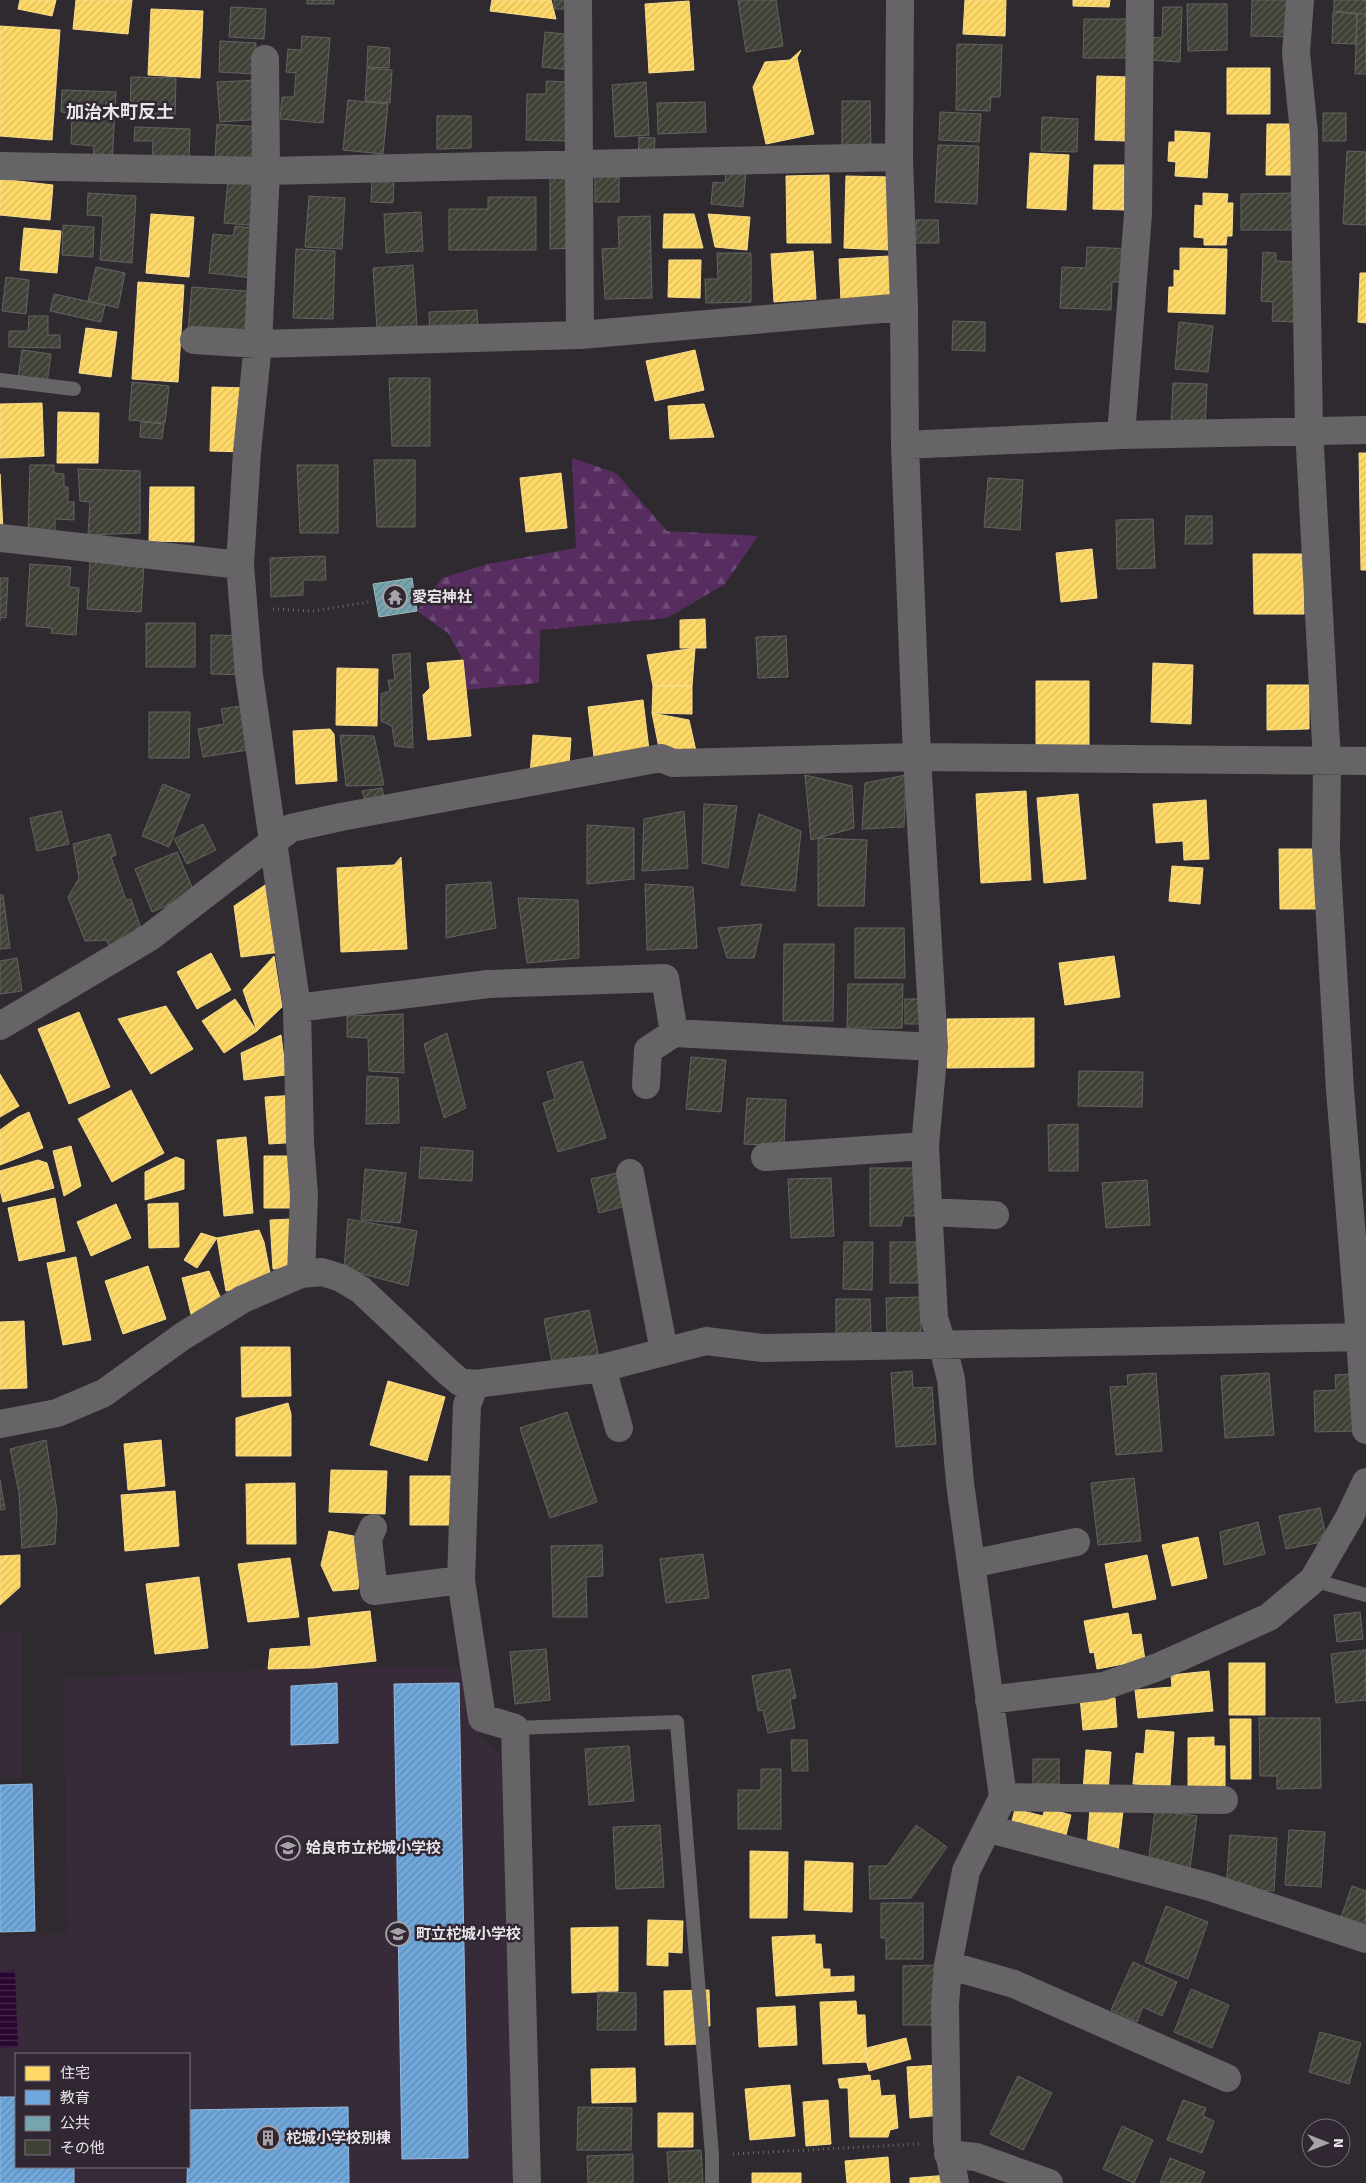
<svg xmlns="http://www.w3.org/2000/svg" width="1366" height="2183" font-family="Signika,'Noto Sans JP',sans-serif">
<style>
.built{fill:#372b39;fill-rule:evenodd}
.forest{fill:url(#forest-firs)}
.water{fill:url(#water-rules)}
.homes{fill:url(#homes-hatch);stroke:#f8dc8e}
.schools{fill:url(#schools-hatch);stroke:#94bae0}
.public{fill:url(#public-hatch);stroke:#98b8c1}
.building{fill:url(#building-hatch);stroke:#636261}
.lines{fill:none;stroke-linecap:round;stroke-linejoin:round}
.path{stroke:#696669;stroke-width:3;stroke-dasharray:1 4;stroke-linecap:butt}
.service{stroke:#666466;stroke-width:14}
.minor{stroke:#666466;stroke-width:28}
.labels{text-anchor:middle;stroke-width:5;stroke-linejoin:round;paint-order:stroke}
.poi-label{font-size:15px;font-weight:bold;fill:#e9e3ea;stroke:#302732;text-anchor:start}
.quarter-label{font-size:18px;font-weight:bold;fill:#e9e3ea;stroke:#302732}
</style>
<defs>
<pattern id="forest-firs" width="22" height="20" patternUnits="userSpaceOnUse" patternTransform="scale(1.25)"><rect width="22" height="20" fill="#572d60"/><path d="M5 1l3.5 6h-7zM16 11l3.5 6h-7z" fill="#6f4b77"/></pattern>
<pattern id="water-rules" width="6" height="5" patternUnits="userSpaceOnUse" patternTransform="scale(1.25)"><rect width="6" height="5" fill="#290631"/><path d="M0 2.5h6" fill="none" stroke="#482a4f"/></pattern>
<pattern id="homes-hatch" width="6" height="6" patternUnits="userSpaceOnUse" patternTransform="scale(1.25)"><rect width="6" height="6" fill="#ffd966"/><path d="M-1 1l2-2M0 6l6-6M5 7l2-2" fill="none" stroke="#dabb60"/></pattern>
<pattern id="schools-hatch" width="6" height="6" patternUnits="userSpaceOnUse" patternTransform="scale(1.25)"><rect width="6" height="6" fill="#6fa8dc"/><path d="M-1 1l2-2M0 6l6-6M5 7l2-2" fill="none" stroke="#638aaf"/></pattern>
<pattern id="public-hatch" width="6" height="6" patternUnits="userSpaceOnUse" patternTransform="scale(1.25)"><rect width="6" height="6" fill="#76a5af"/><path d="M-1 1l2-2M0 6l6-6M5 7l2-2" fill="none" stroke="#688890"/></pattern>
<pattern id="building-hatch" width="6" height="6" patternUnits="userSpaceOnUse" patternTransform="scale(1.25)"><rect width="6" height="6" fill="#404136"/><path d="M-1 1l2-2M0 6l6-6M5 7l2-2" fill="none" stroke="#5c5c53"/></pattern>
</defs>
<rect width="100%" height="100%" fill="#2f2a2f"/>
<path class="built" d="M0 1631H23L22 1779 0 1778Z
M466 1667 472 1725 508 1762 517 2183H0V1936L68 1934 63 1678 313 1668ZM16 2054H189V2167H16Z"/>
<path class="forest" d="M572 458 616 473 667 531 758 536 725 584 667 618 540 630 539 683 464 690 463 660 448 633 417 611 442 578 488 564 576 548Z"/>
<path class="water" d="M15 1970 18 2047 0 2048V1972Z"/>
<path class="homes" d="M20 0H56L52 16 18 9Z
M76 0H132L128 34 73 29Z
M492 0H551L556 19 490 11Z
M965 0H1006L1005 36 963 34Z
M1073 0H1110L1109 7 1073 6Z
M689 1 694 70 649 73 645 4Z
M151 9 203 11 200 78 148 75Z
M0 26 60 30 52 140 0 136Z
M801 50 797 58 814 134 766 144 753 87 765 62 790 60Z
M1227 68H1270V114H1227Z
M1097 76 1128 77 1125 141 1095 140Z
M1267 124H1293L1299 175H1266Z
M1175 131 1210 133 1207 178 1175 176 1176 162 1168 161 1169 142H1175Z
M1030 153 1069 155 1066 210 1027 208Z
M1094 165H1124V210L1093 209Z
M829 175 831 243H787L786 176Z
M846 176 891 177 889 250 844 248Z
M0 179 53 185 50 220 0 215Z
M1203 193 1228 194 1227 203H1233L1232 236H1227L1226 245H1204V238L1194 237 1195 205 1203 206Z
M151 214 194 217 189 277 146 273Z
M664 214H694L703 248H663Z
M708 214 750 217 747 250 715 247Z
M24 228 61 231 57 273 20 270Z
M1180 248 1227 249 1225 314 1168 312 1169 287H1174V270L1180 271Z
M813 251 816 299 774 302 771 254Z
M889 256 891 298 841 301 839 259Z
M669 260H701L700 298 668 297Z
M1360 273H1366V323L1358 322Z
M138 282 184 285 178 382 132 379Z
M86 328 117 332 111 377 79 373Z
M695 350 704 390 655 401 646 361Z
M212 387 248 388 247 452 210 451Z
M42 403 44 456 0 458V404Z
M704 404 714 437 670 439 668 406Z
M58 412 99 413 98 463H57Z
M1359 453H1366V570H1361Z
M561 473 567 528 526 532 520 478Z
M0 474 3 529H0Z
M150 487H194V542L149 541Z
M1092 549 1097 598 1061 602 1056 553Z
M1253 554H1303L1304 614H1254Z
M705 619 706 648H680V620Z
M695 648 692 686H653L647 655Z
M463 660 471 736 428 740 423 695 430 688 427 663Z
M1153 663 1193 665 1191 724 1151 722Z
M337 668 378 669 377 726 336 725Z
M1036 681H1089V749H1036Z
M1267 685H1309V729L1267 730Z
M653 686H692V714L652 713Z
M643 700 649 750 594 757 588 707Z
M652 713 689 720 696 751 661 758Z
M330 729 334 734 337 781 296 784 293 731Z
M533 735 571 738 569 765 530 775Z
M1026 791 1031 880 981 883 976 794Z
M1078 794 1086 879 1044 883 1037 798Z
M1206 800 1209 859 1184 860 1183 841 1156 843 1153 804Z
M1279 849H1326L1327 909H1280Z
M401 857 407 949 341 952 337 868 394 865Z
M1172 866 1203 868 1200 904 1169 901Z
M271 881 281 952 241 957 234 906Z
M211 953 231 990 197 1009 177 972Z
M274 956 282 1007 257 1031 243 990Z
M1114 956 1120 997 1065 1005 1059 963Z
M235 999 257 1031 224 1053 202 1021Z
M166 1006 193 1049 151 1074 118 1019Z
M79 1012 110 1087 69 1104 38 1029Z
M1034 1018V1067L947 1068V1019Z
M281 1035 286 1075 244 1080 241 1053Z
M0 1074 19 1106 0 1117Z
M131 1090 164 1153 112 1182 78 1119Z
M297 1095 300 1142 269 1144 265 1097Z
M29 1112 43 1148 0 1165V1130L18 1117Z
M246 1137 253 1213 224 1216 217 1140Z
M71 1146 81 1186 64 1196 53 1151Z
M264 1156H294V1208H264Z
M176 1157 184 1160V1189L145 1200V1172Z
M38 1160 47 1163 54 1188 3 1202 0 1190V1171Z
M55 1198 65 1251 19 1261 8 1208Z
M178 1203 179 1247 149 1248 148 1204Z
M116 1204 131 1238 91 1256 77 1222Z
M293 1219 295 1268 273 1269 270 1220Z
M259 1230 264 1242 272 1283 226 1291 217 1238Z
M201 1233 217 1238 197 1268 184 1260Z
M76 1257 91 1340 63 1345 47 1263Z
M148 1266 166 1319 123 1334 105 1281Z
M209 1271 222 1301 192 1318 182 1278Z
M24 1321 27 1388 0 1389V1322Z
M241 1347H290L291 1396 242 1397Z
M388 1381 445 1397 427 1461 370 1445Z
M288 1403 291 1414V1456H236V1418Z
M161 1440 165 1486 128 1490 124 1444Z
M331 1470 387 1471 385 1514 329 1512Z
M410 1476H454V1525H410Z
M295 1483 296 1544H247L246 1484Z
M175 1491 179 1546 125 1551 121 1495Z
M329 1531 368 1539 358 1589 333 1591 321 1565Z
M1198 1537 1207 1578 1172 1586 1162 1545Z
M20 1555V1587L0 1605V1556Z
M1147 1555 1156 1599 1113 1608 1105 1564Z
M290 1558 299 1617 248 1622 238 1564Z
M199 1577 208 1648 155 1654 146 1584Z
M370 1611 376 1661 313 1668 268 1669 270 1649 311 1646 308 1618Z
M1128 1613 1132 1635 1141 1634 1145 1660 1097 1669 1094 1652 1090 1653 1084 1621Z
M1229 1663H1265V1715H1229Z
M1209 1671 1213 1711 1138 1718 1135 1690 1172 1687 1171 1675Z
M1080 1697 1115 1698 1117 1727 1083 1730Z
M1230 1719H1251V1779H1231Z
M1146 1730 1174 1732 1170 1786 1133 1784 1136 1753 1144 1754Z
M1214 1737V1746H1225V1793H1188V1738Z
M1086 1750 1111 1752 1108 1792 1083 1791Z
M1045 1808 1071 1815 1065 1839 1011 1825 1015 1809 1043 1816Z
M1090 1808 1123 1811 1118 1852 1087 1849Z
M750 1851 788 1852 787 1918H750Z
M805 1861 853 1863 852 1912 804 1910Z
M648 1920 683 1921 682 1953 668 1952V1966L647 1965Z
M618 1927V1991L572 1993 571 1928Z
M815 1935V1944H821L823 1969H830V1977L854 1976V1991L776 1996 772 1937Z
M709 1990 710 2026 701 2027 702 2044 665 2045 664 1991Z
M856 2001 857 2015H865L867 2062 823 2064 820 2002Z
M795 2006 797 2045 759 2047 757 2008Z
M906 2038 911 2059 869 2071 863 2049Z
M939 2065 942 2115 910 2118 907 2067Z
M635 2068 636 2102 592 2103 591 2069Z
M870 2075 871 2081 879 2080 881 2096 895 2095 898 2128 890 2130 888 2137H850L848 2088H840L838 2079Z
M790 2085 795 2136 750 2140 745 2089Z
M828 2100 831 2144 806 2146 803 2102Z
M658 2113H693V2147H658Z
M888 2157 890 2183H847L845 2161Z
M752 2173H801V2183H752Z
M949 2175 950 2183H910V2178Z"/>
<path class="schools" d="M337 1683 338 1743 291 1745V1686Z
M459 1683 468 2158 402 2159 394 1684Z
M32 1784 35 1931 0 1932V1785Z
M0 2097H16V2167H74V2183H0Z
M348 2107 349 2183H187L189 2110Z"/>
<path class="public" d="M412 578 417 611 379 617 373 584Z"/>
<path class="building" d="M307 0H334V4H307Z
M554 0H574V9H554Z
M738 0H776L783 46 746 52Z
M1252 0H1292L1291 37 1251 36Z
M1334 0H1366V14L1334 11Z
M1187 4H1227V50L1188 51Z
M231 7 266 9 264 39 229 37Z
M1163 7H1182L1180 62 1150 60 1151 37 1162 38Z
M1333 12 1357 14 1356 44 1332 43Z
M1357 14H1366V74H1355Z
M1084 19H1131L1130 58H1083Z
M545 32 575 35 571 70 542 67Z
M302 36 330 38 323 123 280 119 282 97H294L296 73 286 72 288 49 301 50Z
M220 41 256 43 255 74 219 72Z
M957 44 1002 45 1000 97H991L990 111 956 110Z
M368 46 390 48 389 68 367 67Z
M367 68 392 70 390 103 365 101Z
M131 77 176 78 175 116H130Z
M259 80 262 119 220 122 217 82Z
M546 81 572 82 570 141 526 140 527 94H546Z
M646 82 649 135 615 137 612 85Z
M62 90 116 92 112 163 93 162 94 146 71 144 72 113 61 112Z
M348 100 388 104 383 154 343 150Z
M842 101H870L871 148H842Z
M705 102 706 132 658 134 657 103Z
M940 112 981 114 979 142 939 140Z
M1323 113H1346V141H1323Z
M437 116H471V148L437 149Z
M1042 117 1078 119 1077 152 1041 151Z
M217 124 260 127 258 161 215 158Z
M135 127 190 129 189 163 152 161 153 141H134Z
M639 137 655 138 654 160H638Z
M938 145 979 146 977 204 935 202Z
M1347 151 1366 152V225L1343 224Z
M726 170 746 171 743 207 711 204 713 182 725 183Z
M550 177H576V248L550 249Z
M595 177H619V202H595Z
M228 180 263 183 259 226 224 223Z
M372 180 394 181 393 203 371 202Z
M88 193 136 196 132 263 100 260 103 216 87 215Z
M1296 193 1297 230H1241V194Z
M309 196 345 198 342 249 305 247Z
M488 197H536V250H449V209H488Z
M421 212 423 251 386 253 384 214Z
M650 216 652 298 605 299 602 249 619 248 618 217Z
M916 220H938L939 243H916Z
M63 225 94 227 93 257 62 255Z
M235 226 258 229 252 278 209 273 213 234 233 236Z
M1087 247 1133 249 1132 282H1112L1111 310 1060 308 1062 267 1086 268Z
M296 249 335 251 333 319 293 318Z
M1263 252 1276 253V261L1296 262 1294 322 1272 321 1273 302 1261 301Z
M717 253H751V302L706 303 705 279H718Z
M413 265 417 326 377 329 373 268Z
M96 267 125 273 118 308 88 301Z
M6 277 29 280 26 314 2 311Z
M192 287 259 292 255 336 188 331Z
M54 294 105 305 101 322 50 311Z
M477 310 478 336 430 337 429 312Z
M29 316H48V335H60V348L9 347V331H28Z
M953 321 985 322V351L952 350Z
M1179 322 1213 326 1208 372 1175 369Z
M22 350 51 354 47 383 18 379Z
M389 378H430V446H392Z
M132 382 169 386 165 423 129 420Z
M1173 383 1207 384 1205 431 1171 430Z
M141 422 164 424 162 439 140 437Z
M374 460H415V527H377Z
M30 465H54V473L64 474V487H68V502H74V520L55 519V534H28Z
M297 465H338V533H300Z
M78 469 140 471V533L88 535 90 502 80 501Z
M988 478 1023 480 1020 530 984 527Z
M1186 516H1212V544H1185Z
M1153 519 1155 568 1117 569 1116 520Z
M325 556 326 580H303V595L271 597 270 558Z
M90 561 144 564 141 612 87 609Z
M30 564 71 567 69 587 79 588 76 635 51 633 52 628 26 626Z
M0 578H8L6 618 0 617V621Z
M146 623H195V667H146Z
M211 635 250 636 249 675 211 674Z
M786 636 788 677 758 678 756 637Z
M410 653 413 748 395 746 392 726 381 721V694L390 691 388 680H395L392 655Z
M247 705 255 749 203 757 198 729 224 724 221 709Z
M149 712H190L189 758H149Z
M340 735 374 736 384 785 346 786Z
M805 775 852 786 854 828 811 840Z
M906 775 904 827 862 829 865 783Z
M163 784 190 795 169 847 142 836Z
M382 788 385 803 366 804 362 791Z
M704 804 737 806 728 868 702 863Z
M61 811 69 844 37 851 30 818Z
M684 811 688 868 642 871 644 819Z
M759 814 801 831 795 891 741 885Z
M203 824 216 850 187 864 174 839Z
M587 825 634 828V879L587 884Z
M110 834 116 855 111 857 126 900 131 899 142 932 109 945 106 940 85 941 68 897 79 878 73 844Z
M818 838 867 840 864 906H818Z
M177 852 195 894 152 912 135 869Z
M491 882 496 928 446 938V885Z
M645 884 693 887 697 948 647 950Z
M0 895H3L10 948 0 949Z
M518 898 578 900 579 958 527 963Z
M762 924 754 958H727L718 928Z
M855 928H904L905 978H855Z
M784 944H834L833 1021H783Z
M17 958 22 991 0 994V961Z
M848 984H903L902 1028H847Z
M905 999H927V1024H905Z
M403 1014 404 1073 369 1071 368 1038 347 1037V1016Z
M447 1033 466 1108 444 1118 424 1044Z
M691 1057 726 1060 721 1112 686 1109Z
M582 1061 606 1138 558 1152 543 1103 555 1099 547 1072Z
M1079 1071 1143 1072 1142 1107 1078 1106Z
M367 1076 398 1078 399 1123 366 1124Z
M747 1098 786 1100 784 1146 744 1144Z
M1078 1124V1171H1049L1048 1125Z
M421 1147 473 1151 472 1181 419 1178Z
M870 1168H921L920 1216H904L901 1226H870Z
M365 1169 406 1173 400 1223 361 1220Z
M621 1172 629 1205 599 1213 591 1179Z
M831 1178 834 1236 791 1238 788 1179Z
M1147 1180 1150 1225 1106 1228 1102 1183Z
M348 1219 417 1231 408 1286 344 1269Z
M844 1242H873L872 1290 843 1289Z
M890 1242H922V1283H890Z
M920 1297 921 1335 887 1337 886 1298Z
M836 1299H870L871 1334H836Z
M589 1310 599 1358 553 1367 544 1319Z
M912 1371 913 1388 932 1387 936 1444 896 1447 891 1373Z
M1156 1373 1162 1451 1116 1455 1110 1387 1128 1386 1127 1375Z
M1269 1373 1274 1435 1225 1438 1221 1376Z
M1354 1374 1356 1431 1315 1432 1314 1391 1336 1390 1335 1375Z
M567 1412 597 1502 550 1518 520 1428Z
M46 1440 57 1512 55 1544 22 1548 19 1493 10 1449Z
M1134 1478 1141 1541 1098 1545 1091 1483Z
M0 1480 5 1509 0 1510Z
M1320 1508 1327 1541 1286 1549 1279 1516Z
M1258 1522 1265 1554 1224 1565 1220 1532Z
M602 1545 603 1576 586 1577 587 1617H553L551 1546Z
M703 1554 709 1598 666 1603 660 1559Z
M1360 1612 1363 1639 1337 1642 1334 1615Z
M546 1649 550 1700 515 1704 510 1652Z
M1366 1650V1700L1336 1703 1331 1654Z
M790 1669 796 1698 790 1699 795 1728 768 1733 763 1710 758 1711 752 1676Z
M1259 1718H1320L1321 1788 1277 1789V1776H1260Z
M791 1740H807L808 1771H792Z
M629 1746 634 1801 589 1805 585 1749Z
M1033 1759H1059V1784H1033Z
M761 1769H781V1829H738V1790H761Z
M1155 1810 1197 1816 1190 1869 1148 1864Z
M660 1825 664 1887 616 1889 613 1827Z
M916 1825 947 1847 911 1898 870 1899 869 1866H887Z
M1289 1830 1325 1832 1321 1887 1285 1885Z
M1230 1835 1277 1838 1274 1891 1226 1888Z
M1352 1886 1366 1891V1930L1340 1920Z
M881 1903H923V1959H886V1938H881Z
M1166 1906 1208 1922 1188 1979 1145 1962Z
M1133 1962 1177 1982 1162 2016 1143 2007 1137 2022 1111 2010Z
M939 1965 940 2025H903V1966Z
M1191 1989 1229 2005 1212 2048 1174 2032Z
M598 1992 636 1993V2030H597Z
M1320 2032 1361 2043 1349 2084 1309 2072Z
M1018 2076 1052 2093 1023 2150 990 2134Z
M1183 2100 1206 2108 1203 2116 1214 2121 1202 2153 1167 2140Z
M578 2107 632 2108 631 2150H577Z
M1122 2126 1153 2140 1134 2183 1103 2169Z
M701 2150 703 2183H669L667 2152Z
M633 2154V2183H588L587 2156Z
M1170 2158 1205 2172 1200 2183H1160Z"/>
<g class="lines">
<path class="path" d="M273 609 313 611 369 602
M733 2154 919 2144"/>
<path class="service" d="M0 380 74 389
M1313 1580 1366 1595
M515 1728 677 1722 712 2155V2183"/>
<path class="minor" d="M578 0 580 335
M900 0 899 157 904 307 905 445 917 757 934 1047 925 1146 934 1318 942 1343 951 1379 960 1483 1003 1797 966 1871 948 1965 945 2005 947 2142 955 2183
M1300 0 1296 53 1304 133 1309 429 1327 762 1326 849 1340 1090 1360 1337 1366 1430
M265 59 266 171 258 344 247 452 240 565 249 675 297 1008 300 1142 304 1195 301 1274
M0 166 266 171 899 157
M194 340 258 344 580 335 904 307
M1121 435 1138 214 1140 0
M905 445 1121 435 1366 430
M0 538 240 565
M297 1008 488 984 665 978 674 1033 934 1047
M0 1026 150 937 291 828 341 817 661 758 673 763 917 757 1366 761
M646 1085 648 1050 674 1033
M765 1157 925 1146
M630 1173 664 1351
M928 1212 995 1215
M602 1368 619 1428
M475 1384 467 1405 461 1580 482 1718 515 1728 527 2183
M0 1424 57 1413 104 1393 183 1336 243 1299 301 1274 322 1272 341 1278 361 1290 448 1372 460 1382 475 1384 602 1368 706 1341 763 1348 1366 1337
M373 1528 368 1539 374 1591 461 1580
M971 1564 1076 1542
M989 1700 1104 1686 1158 1667 1269 1617 1313 1580 1349 1518 1366 1482
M1003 1797 1224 1800
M989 1829 1210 1887 1366 1939
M948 1965 1014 1984 1227 2078
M948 2154 976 2157 1049 2183"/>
</g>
<defs>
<g id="temple-ring" transform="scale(1.25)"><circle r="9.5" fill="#302732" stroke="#a8a2a9" stroke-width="1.5"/><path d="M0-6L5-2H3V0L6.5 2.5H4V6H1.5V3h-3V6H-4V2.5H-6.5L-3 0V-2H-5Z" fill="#a8a2a9"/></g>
<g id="school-ring" transform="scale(1.25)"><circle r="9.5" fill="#302732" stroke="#a8a2a9" stroke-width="1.5"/><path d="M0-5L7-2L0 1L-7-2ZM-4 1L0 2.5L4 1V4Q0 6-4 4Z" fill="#a8a2a9"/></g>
<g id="building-ring" transform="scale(1.25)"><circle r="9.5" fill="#302732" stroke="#a8a2a9" stroke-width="1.5"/><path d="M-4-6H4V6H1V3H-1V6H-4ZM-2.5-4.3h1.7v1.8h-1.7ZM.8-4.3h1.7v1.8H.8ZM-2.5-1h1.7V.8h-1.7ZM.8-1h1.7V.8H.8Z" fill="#a8a2a9"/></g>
</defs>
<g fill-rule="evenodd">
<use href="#temple-ring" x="395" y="597"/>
<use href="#school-ring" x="288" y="1848"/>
<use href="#school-ring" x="398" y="1934"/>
<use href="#building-ring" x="268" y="2138"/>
</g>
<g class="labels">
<g class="poi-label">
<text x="412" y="602">愛宕神社</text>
<text x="306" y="1853">姶良市立柁城小学校</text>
<text x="416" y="1939">町立柁城小学校</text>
<text x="286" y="2143">柁城小学校別棟</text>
</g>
<g class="quarter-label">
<text x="120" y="118">加治木町反土</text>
</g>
</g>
<rect x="15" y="2053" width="175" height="115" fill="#302732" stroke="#7a727c"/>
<rect x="25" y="2066" width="25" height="15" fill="#ffd966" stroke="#7a727c"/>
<text x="60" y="2078" font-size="15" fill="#e9e3ea">住宅</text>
<rect x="25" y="2090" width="25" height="15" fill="#6fa8dc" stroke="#7a727c"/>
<text x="60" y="2103" font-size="15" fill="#e9e3ea">教育</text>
<rect x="25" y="2116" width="25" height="15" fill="#76a5af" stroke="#7a727c"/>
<text x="60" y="2128" font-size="15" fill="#e9e3ea">公共</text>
<rect x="25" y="2140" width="25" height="15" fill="#404136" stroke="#7a727c"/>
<text x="60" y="2153" font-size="15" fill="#e9e3ea">その他</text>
<g transform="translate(1326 2143) rotate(90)"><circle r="24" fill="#302732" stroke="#7a727c"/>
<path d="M0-4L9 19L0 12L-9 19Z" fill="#a8a2a9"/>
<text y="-8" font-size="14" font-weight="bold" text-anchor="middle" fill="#e9e3ea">N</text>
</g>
</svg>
